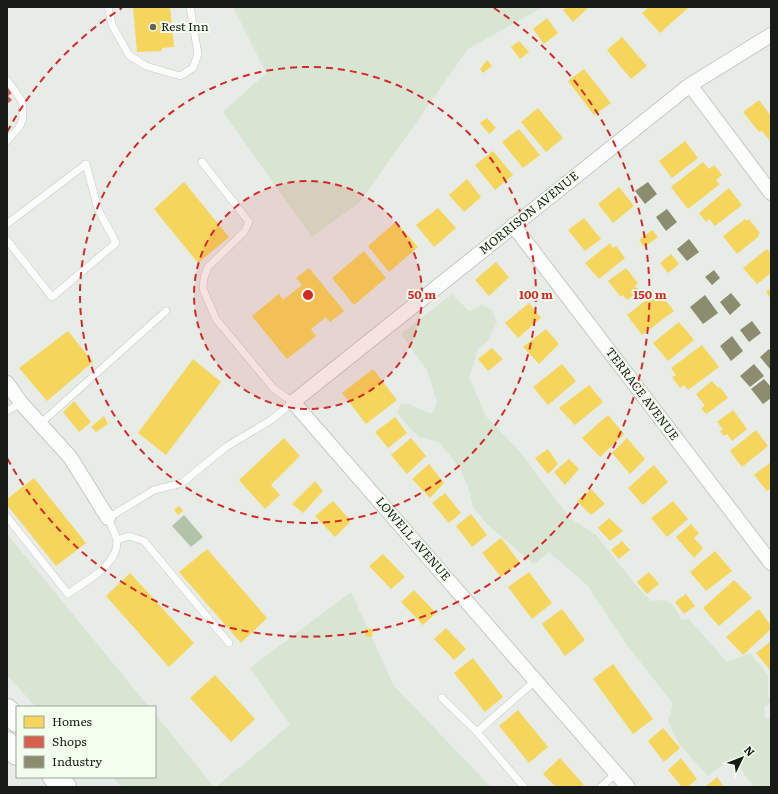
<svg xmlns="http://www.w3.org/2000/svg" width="778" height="794" font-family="Literata,serif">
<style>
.green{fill:#d9e5d3}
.water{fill:#b2c3aa}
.homes{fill:#f6d55c}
.shops{fill:#d6604d}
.industry{fill:#8c8c6e}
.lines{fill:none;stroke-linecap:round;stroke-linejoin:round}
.service-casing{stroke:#c5c9c4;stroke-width:8}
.minor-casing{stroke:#c5c9c4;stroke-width:16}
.primary-casing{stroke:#c5c9c4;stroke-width:24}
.service{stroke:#fbfcfb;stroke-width:7}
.minor{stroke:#fbfcfb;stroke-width:14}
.primary{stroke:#fbfcfb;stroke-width:22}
.ring{fill:none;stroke:#d62828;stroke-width:2;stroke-dasharray:7 5}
.poi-dot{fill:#60655f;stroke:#f4feef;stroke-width:1.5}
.labels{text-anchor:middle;stroke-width:4;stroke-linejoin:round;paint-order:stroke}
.poi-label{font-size:12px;fill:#181c17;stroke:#f4feef;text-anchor:start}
.street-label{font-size:12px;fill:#181c17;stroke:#f4feef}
.centre{fill:#d62828;stroke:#f4feef;stroke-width:2}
.ring-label{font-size:12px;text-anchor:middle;font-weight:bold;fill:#d62828;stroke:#f4feef;stroke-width:4;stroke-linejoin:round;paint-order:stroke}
</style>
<rect width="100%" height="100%" fill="#e7ece6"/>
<path class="green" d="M233 7H543L468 49 360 202 312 237 223 112 266 73Z
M452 294 469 311 482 305 492 310 497 323 487 342 478 349 469 378 486 416 520 452 570 518 596 535 636 585 651 601C672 598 672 604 682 620L689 619 727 662 750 653 768 675V696L771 702 764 707 765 718 771 719V787H754L732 758 708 776 679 744 668 721 673 704 624 641 587 585 549 552 534 564 489 526 473 507 468 486 459 467 439 442 419 437 407 425 397 412 401 404H409L431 414 437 402 427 370 401 334Z
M7 534 149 707H36L7 675Z
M351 592 394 686 491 787H216L290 725 250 668Z
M155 714 214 787H123L111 777H155Z"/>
<path class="water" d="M184 515 203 537 191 547 172 526Z"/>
<path class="homes" d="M133 7H170L174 47 162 48V51L137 52Z
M567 7H589L573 22 563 10Z
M649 7H689L660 33 642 13Z
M547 18 558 33 544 44 533 29Z
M622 37 647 66 631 79 607 50Z
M519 41 529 52 520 59 511 47Z
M487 60 492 66 483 73 480 69Z
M584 69 611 103 594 115 568 81Z
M759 100 771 116V142L762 131 759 132 743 112Z
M538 108 563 138 546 152 521 122Z
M487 118 496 128 489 134 480 123Z
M519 129 540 155 523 168 502 142Z
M685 141 698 158 672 178 659 161Z
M493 151 513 175 495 190 475 165Z
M703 162 709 169 714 165 722 175 716 180 720 184 688 209 671 187Z
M467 179 481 197 464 212 449 195Z
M184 182 229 237 198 263 154 209Z
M619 187 634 206 613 223 598 204Z
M729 188 742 205 715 226 709 219 706 222 699 213Z
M438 208 456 228 434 247 416 225Z
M584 218 601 239 585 251 568 230Z
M745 219 747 221 749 219 760 233 758 235 759 236 737 254 723 236Z
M396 222 418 247 389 272 368 246Z
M652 230 658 237 644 247 639 240Z
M610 243 613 248 616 246 625 258 599 279 585 263Z
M767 249 771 254V273L757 284 743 268Z
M364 251 386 278 354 305 332 278Z
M671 254 679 264 668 273 660 263Z
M496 262 509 277 489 296 475 280Z
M309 268 344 311 330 322 326 317 311 329 316 336 287 359 252 316 279 294 283 300 302 285 296 278Z
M626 268 638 283 635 286 639 291 627 300 623 295 621 297 608 281Z
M771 288V299L766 292Z
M658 291 674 311 642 335 627 315Z
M529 303 541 318 518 338 505 323Z
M679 322 694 340 668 361 653 343Z
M546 329 559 344 539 364 523 347Z
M68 331 93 362 47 401 19 368Z
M702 345 719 367 688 390 684 385 680 388 672 377 676 375 671 368Z
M492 348 503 359 488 371 478 359Z
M193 359 221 382 166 455 138 433Z
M562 364 576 381 548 405 533 387Z
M373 369 397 400 366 424 342 393Z
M712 381 718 388 720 387 728 398 706 414 701 408 705 406 696 394Z
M589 385 603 402 575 425 559 408Z
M74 401 91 422 79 432 63 412Z
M733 410 747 429 732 441 727 434 724 436 720 431 723 429 717 422Z
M608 415 624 434 600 457 582 438Z
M104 416 108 424 96 432 91 427Z
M395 417 407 433 388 448 375 432Z
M756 430 768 446 742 467 730 451Z
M284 438 300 456 271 485 280 495 265 509 239 480Z
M411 438 426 456 407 474 391 455Z
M627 438 645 459 630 474 612 453Z
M548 449 558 464 548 474 535 458Z
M569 459 579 469 565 485 554 472Z
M771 462V488L767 491 754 475Z
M429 464 444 483 430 498 412 479Z
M654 465 668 482 643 505 628 488Z
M34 478 86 543 56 566 7 505V499Z
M315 481 323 491 303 513 292 504Z
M591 489 605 504 591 515 577 501Z
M445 493 461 513 449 523 432 503Z
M333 501 351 521 335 537 315 516Z
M673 501 688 519 667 537 651 518Z
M179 506 183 511 178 515 174 510Z
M471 514 487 535 472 547 456 526Z
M609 518 623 531 610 541 598 528Z
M691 524 699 533 694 538 703 548 694 558 676 537Z
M501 538 520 563 501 577 482 553Z
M622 541 630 550 619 559 611 550Z
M207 549 267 618 241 643 179 572Z
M715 551 732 571 706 591 690 572Z
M383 554 405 577 391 589 369 566Z
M529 572 552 603 532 619 508 587Z
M649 572 659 584 647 594 637 582Z
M130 573 194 643 169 667 106 596Z
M734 580 752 598 719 626 703 608Z
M414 590 436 613 423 625 401 602Z
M686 594 695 606 684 614 675 602Z
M562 609 585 640 565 656 542 624Z
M759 609 771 626V629L743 655 726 637Z
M366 628 373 630 372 637 365 636Z
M446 628 466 649 454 660 434 639Z
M771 641V671L756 653Z
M473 658 503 697 485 712 454 673Z
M613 664 653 719 633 734 593 679Z
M215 675 255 719 231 742 190 698Z
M518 710 548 747 529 763 499 726Z
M663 728 680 748 664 762 648 741Z
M560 758 584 785 582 787H556L543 774Z
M681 758 697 779 688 787H682L668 770Z
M717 777 724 787H705Z"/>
<path class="shops" d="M7 86 12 93 8 96 12 100 7 104Z"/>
<path class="industry" d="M648 182 657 194 645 204 635 191Z
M667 209 677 222 666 231 656 217Z
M689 239 699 252 687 261 677 249Z
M714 270 720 278 712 285 705 277Z
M731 293 741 305 730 315 720 302Z
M705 295 718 313 703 324 690 307Z
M752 321 761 333 749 342 740 330Z
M732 336 743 351 731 361 720 346Z
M769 349 771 352V368L770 369 760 357Z
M754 364 764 376 750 387 740 376Z
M764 379 771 387V398L763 404 751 389Z"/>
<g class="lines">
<g class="service-casing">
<path id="service" d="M108 7 112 25 129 55 146 66 180 76 193 68 198 54 190 7
M7 80 22 101 23 118 20 126 7 141
M7 224 86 164 98 209 116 243 52 297 7 240
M7 411 21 403
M41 423 166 311
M7 517 68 594C85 581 118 566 117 541 116 534 110 524 108 518L154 490 182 483 226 447 271 420 293 402 274 389 216 319 203 289 204 278 208 267 244 232 249 222 202 162
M117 540 129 536 144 541 229 643
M442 698 477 732 524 787
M477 732 536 680
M601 787 616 773"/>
</g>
<g class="minor-casing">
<path id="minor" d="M690 85 771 193
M513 225 771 563
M7 383 21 403 70 457 108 518
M628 787 293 402 690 85 771 35"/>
</g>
<g class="primary-casing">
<path id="primary" d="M7 710 17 721
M7 743 17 754
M54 777 65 787"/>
</g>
<use href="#service" class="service"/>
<use href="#minor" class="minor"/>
<use href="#primary" class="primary"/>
</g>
<circle cx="308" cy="295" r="114" fill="#d62828" fill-opacity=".12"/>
<g class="ring">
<circle cx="308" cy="295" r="114"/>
<circle cx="308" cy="295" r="228"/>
<path d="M7 132A342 342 0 0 1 122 8M494 8A342 342 0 1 1 7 458"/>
</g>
<circle class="poi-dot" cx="153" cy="27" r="4"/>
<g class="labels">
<g class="poi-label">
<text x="161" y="31">Rest Inn</text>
</g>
<g class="street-label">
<text transform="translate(529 213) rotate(-39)" y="4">MORRISON AVENUE</text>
<text transform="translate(642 394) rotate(53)" y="4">TERRACE AVENUE</text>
<text transform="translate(413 539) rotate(49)" y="4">LOWELL AVENUE</text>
</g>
</g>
<circle cx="308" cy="295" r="6" class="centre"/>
<g class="ring-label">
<text x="422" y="299">50 m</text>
<text x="536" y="299">100 m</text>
<text x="650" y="299">150 m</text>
</g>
<rect width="778" height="794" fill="none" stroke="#181c17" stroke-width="16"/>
<rect x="16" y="706" width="140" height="72" fill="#f4feef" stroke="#9ca499"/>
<rect x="24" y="716" width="20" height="12" fill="#f6d55c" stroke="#9ca499"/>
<text x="52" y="726" font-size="12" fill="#181c17">Homes</text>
<rect x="24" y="736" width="20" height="12" fill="#d6604d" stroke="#9ca499"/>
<text x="52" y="746" font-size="12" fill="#181c17">Shops</text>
<rect x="24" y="756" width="20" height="12" fill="#8c8c6e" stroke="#9ca499"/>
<text x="52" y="766" font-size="12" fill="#181c17">Industry</text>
<g transform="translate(742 758) rotate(47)" stroke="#f4feef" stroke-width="3" paint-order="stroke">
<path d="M0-3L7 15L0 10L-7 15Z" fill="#181c17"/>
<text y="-6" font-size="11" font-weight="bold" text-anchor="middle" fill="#181c17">N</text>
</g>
</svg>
